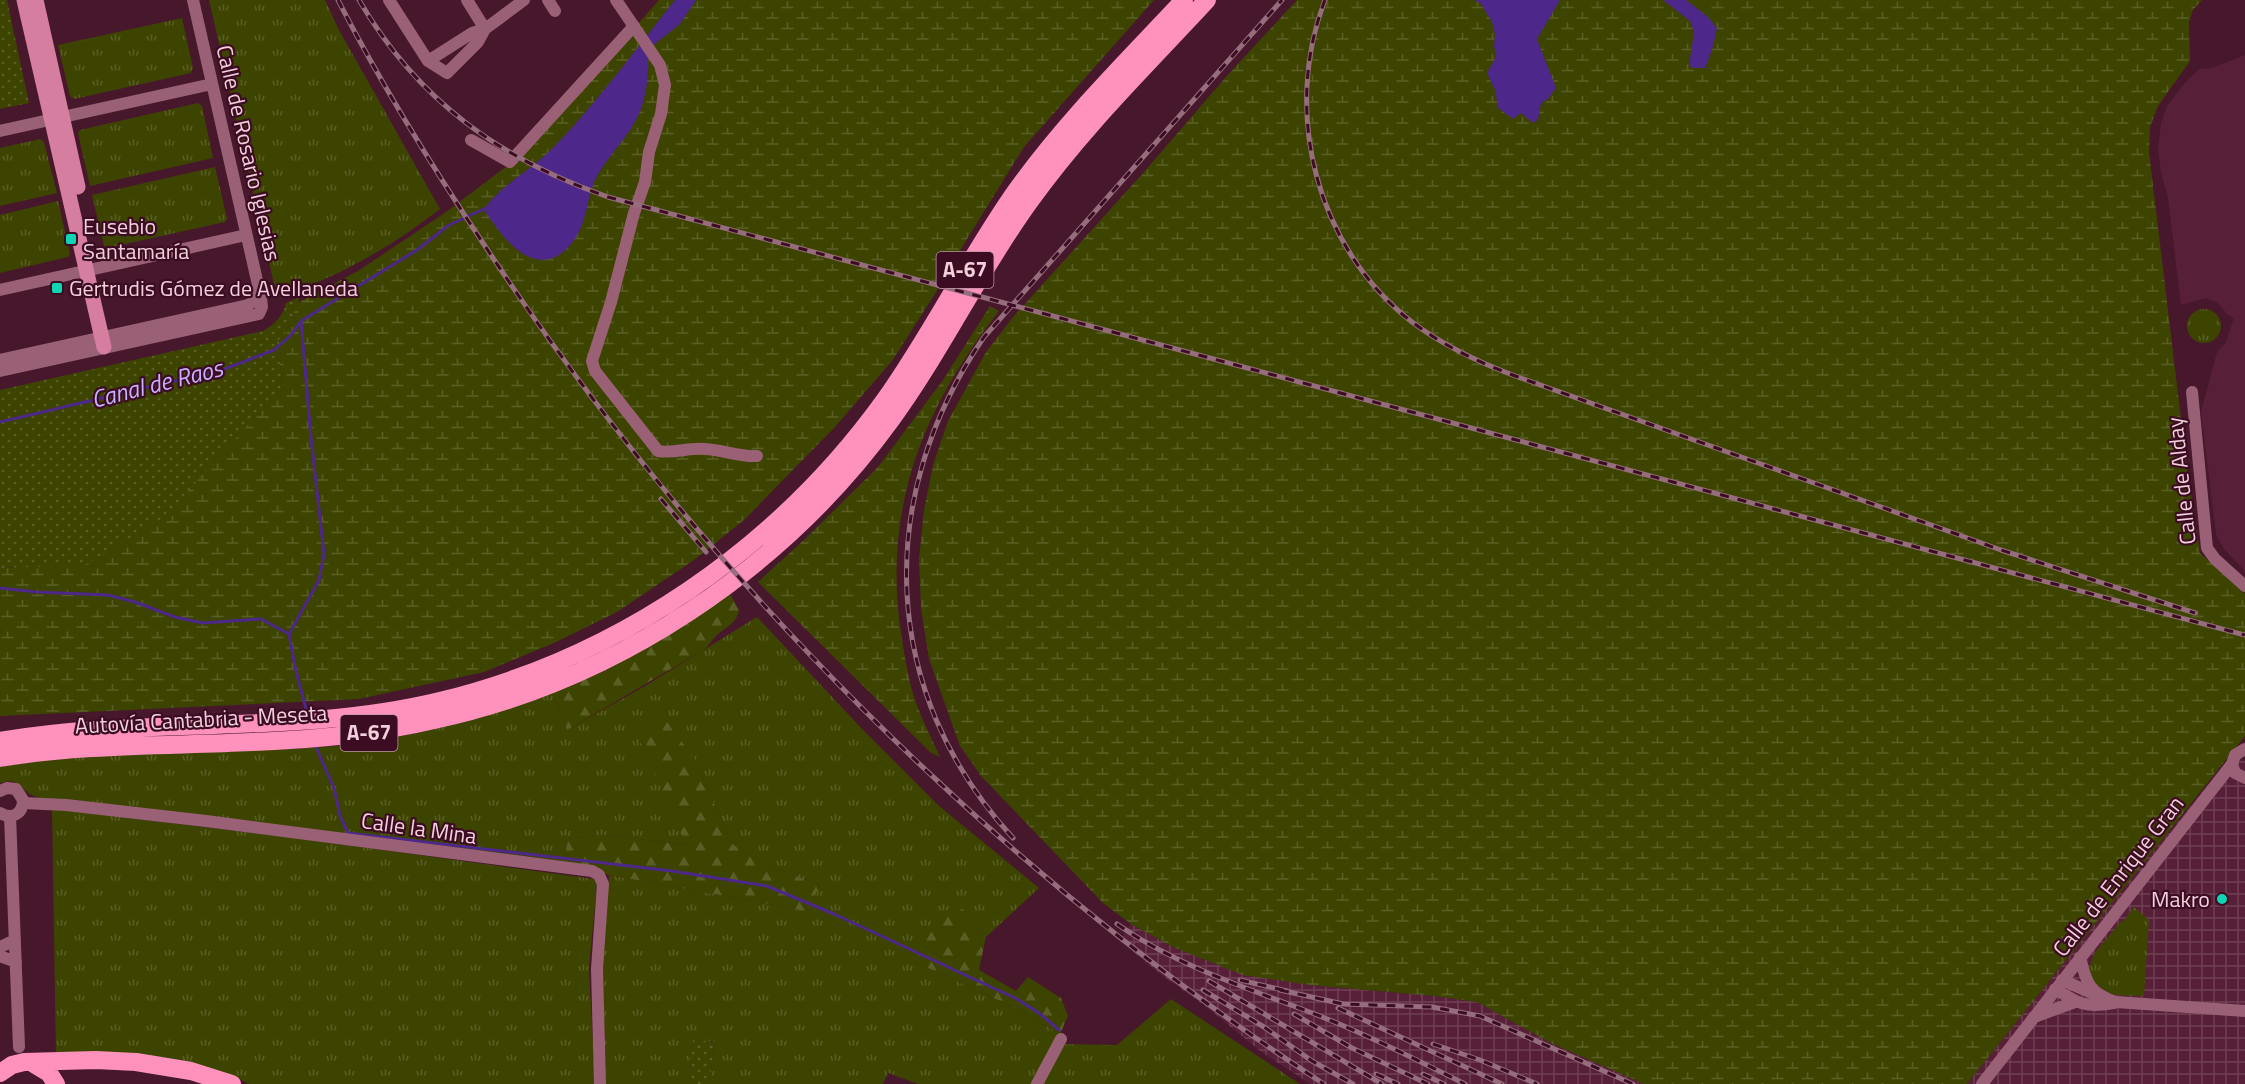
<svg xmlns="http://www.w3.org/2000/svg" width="2245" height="1084" font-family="'Titillium Web',sans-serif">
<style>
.built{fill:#572038}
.industrial{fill:url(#industrial-grid)}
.grass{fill:url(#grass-tufts)}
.forest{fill:url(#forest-firs)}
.wetland{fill:url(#wetland-marsh)}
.park{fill:url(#park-dots)}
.water{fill:#4d2789}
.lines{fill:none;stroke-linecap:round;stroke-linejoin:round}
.stream{stroke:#4d2789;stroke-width:3}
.minor{stroke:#9a6176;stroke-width:12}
.major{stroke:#d67ea0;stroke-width:15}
.highway{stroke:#fe92bc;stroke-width:18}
.rail-casing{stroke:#966d7d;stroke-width:5}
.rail{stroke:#3c0c22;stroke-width:3;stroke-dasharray:9;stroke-linecap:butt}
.poi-dot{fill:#0fd5b4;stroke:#3c0c22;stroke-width:2}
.labels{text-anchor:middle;stroke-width:4.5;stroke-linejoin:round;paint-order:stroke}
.shield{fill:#3c0c22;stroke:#bb95a4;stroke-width:1.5}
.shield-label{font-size:21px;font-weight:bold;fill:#f1d0db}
.street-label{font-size:22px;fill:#f1d0db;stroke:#3c0c22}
.poi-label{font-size:22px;fill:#f1d0db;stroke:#3c0c22;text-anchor:start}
.water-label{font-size:24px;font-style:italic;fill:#c6b1ff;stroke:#3c0c22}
</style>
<defs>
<pattern id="industrial-grid" width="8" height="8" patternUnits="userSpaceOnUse" patternTransform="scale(1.5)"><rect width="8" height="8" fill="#572038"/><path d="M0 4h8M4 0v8" fill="none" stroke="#703f54"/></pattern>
<pattern id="grass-tufts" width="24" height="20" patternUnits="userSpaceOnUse" patternTransform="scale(1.5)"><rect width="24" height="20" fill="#3d4400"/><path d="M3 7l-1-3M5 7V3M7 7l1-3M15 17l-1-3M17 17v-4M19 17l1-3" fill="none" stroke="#5a5e25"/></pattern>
<pattern id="forest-firs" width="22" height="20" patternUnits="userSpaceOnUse" patternTransform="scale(1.5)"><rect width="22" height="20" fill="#3d4400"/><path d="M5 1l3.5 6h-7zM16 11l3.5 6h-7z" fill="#5a5e25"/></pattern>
<pattern id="wetland-marsh" width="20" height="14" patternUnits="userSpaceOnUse" patternTransform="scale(1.5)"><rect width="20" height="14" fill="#3d4400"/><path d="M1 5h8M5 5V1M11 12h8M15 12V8" fill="none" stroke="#5a5e25"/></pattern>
<pattern id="park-dots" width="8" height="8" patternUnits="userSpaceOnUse" patternTransform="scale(1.5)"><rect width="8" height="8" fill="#3d4400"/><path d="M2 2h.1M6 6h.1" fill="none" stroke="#5a5e25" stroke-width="1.8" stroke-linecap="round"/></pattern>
</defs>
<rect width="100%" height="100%" fill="#47172c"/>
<path class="built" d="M2245 55V571L2224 549 2216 534 2201 412 2217 352 2226 342 2234 318 2228 315 2218 303 2206 298 2181 305 2168 198 2161 172 2158 150 2161 123 2167 106 2188 79 2200 69 2212 68Z"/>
<path class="industrial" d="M2233 754 2245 761V1084H1967L2142 865Z
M1131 924 1173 947 1310 985 1434 996 1477 1002 1551 1043 1645 1084H1310L1260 1051 1209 1009 1159 973 1120 941Z"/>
<path class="grass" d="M209 0H325L339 30 440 209C391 247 336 279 277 297Z
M182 18 193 68 191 73 74 99 70 96 58 45Z
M198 103 202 106 213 158 90 186 78 133 80 130Z
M40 139 44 142 57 193 0 206V148Z
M215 167 227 218 225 222 107 248 104 246 92 195Z
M58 201 70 254 68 257 0 273V215Z
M2187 326a17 17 0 1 1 34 0a17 17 0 1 1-34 0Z
M757 617 864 731 938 805 1039 888 986 937 963 909 915 962 1009 1005 1060 1034 1034 1084H918L888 1073 883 1084H709L715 1042 693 1040 689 1084H606L602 952 609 875 797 909 808 913 819 885 760 862 732 844 694 758 640 740 687 845 605 835 567 839 565 863 52 800C45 799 38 798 32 795 17 787 20 777 0 783V767C115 745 238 757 354 744 422 736 488 712 552 692L567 730 645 686Z
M52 809 295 838 594 879 597 884 589 968 595 1084H249L232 1075 56 1057Z
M2134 907 2149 920 2144 996C2117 995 2109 999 2090 977L2089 969 2094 954 2121 921 2123 922Z
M1171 999 1300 1084H1041L1061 1044 1117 1045Z"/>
<path class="forest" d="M730 594 739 610C736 625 725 627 715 637 712 640 709 645 705 649L567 730 552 692 599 673 658 640Z
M663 717 694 758 732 844 760 862 819 885 808 914 797 909 609 875 565 863 567 839 605 835 686 845 640 740 646 721Z
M963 909 986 937 979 970 1016 991 1028 977 1061 998 1068 1016 1060 1034 1009 1005 915 962 935 913Z"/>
<path class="wetland" d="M659 0H1154L1024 147 967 239 933 297 892 361 834 428 744 520 694 560 617 612 554 643 484 672 359 699 0 716V568L85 564 283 387 277 342 287 331 297 303 358 271 446 212 523 154Z
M1297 0H2202L2193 10 2189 22 2190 61 2158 106 2150 127 2149 152 2187 469 2200 553 2245 594V736L1967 1084H1644L1551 1043 1477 1002 1434 996 1310 985 1243 975 1173 947 1131 924 1103 903 981 776 960 746 929 659 921 608 919 559 924 510 933 465 948 421 986 352 1014 316 1144 172 1225 78Z
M990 306 999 311C926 405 886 498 899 618 903 647 907 676 916 703 923 722 932 739 940 757L930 752 758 582 805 539 878 467 943 380Z"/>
<path class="park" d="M0 0H7L29 103 0 109Z
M300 297 287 331 277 342 283 387 164 517 85 565 0 568V390L263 331C274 325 284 315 286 303Z
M693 1040 715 1042 709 1084H689Z"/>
<path class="water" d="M675 0H696L680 24 646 51C650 62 648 70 647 82 642 129 617 141 596 178 588 194 588 211 581 227 577 238 569 248 559 255 527 274 499 232 484 210 497 188 533 168 552 149 597 103 635 50 675 0Z
M1475 0H1560L1537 39 1556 88 1548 99 1541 103 1538 120 1533 123 1521 113 1513 119 1498 108 1495 90 1487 73 1496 57 1494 46 1495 34 1492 22 1481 4Z
M1663 0H1686L1707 16 1717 28 1712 50 1705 68H1693L1689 65 1694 32 1690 21Z"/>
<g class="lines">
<path class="stream" d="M301 321 311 438 324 554 319 580 289 634 295 667 307 713
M0 422 225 369 274 350 291 335 301 321 417 250 449 225 486 208
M0 588 36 592 108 595 135 602 175 617 203 623 261 619 289 634
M315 745 334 788 340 816 348 833 672 871 767 886 834 914 1017 999 1039 1013 1059 1030"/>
<path class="minor" d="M389 0 428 61 447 73 478 42 485 29 524 0
M548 0 555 11
M616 0 660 65 665 85 661 114 649 152 645 182 634 213 611 302 592 361 595 371 658 451C674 454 689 447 705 449 723 450 740 457 757 456
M428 61 472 33 485 29 467 0
M0 131 212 84
M471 140 510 162 634 26
M0 290 246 235
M0 360 248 305 256 300 259 290
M0 371 259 314 262 307 261 298 193 0
M2192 392 2207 548 2215 559 2245 586
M2245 749 2235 755 2232 764 2235 773 2245 778
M0 791 7 788 16 789 23 800C23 814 12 820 0 813
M23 803 66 805 206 821 592 871 599 875 603 884 597 969 600 1084
M10 816 19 1047
M0 947 15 940
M0 956 16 962
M2080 957C2086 983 2090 994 2116 1002L2245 1011
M2062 980 2094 994
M2055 989C2079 1004 2086 1008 2114 1003
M2034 1017 2075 1002
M1037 1084 1061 1039
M1982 1084 2232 764"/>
<path class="major" d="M24 0 104 347
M36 0 78 187"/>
<path class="highway" d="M0 741C146 716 295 736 440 701 618 658 777 549 884 401 932 334 968 259 1016 191 1065 122 1126 62 1184 0
M0 758C83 744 168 746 252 742 313 740 374 734 434 720 615 681 782 570 891 420 942 350 979 271 1030 201 1082 128 1147 65 1207 0
M34 1064 49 1073 56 1084
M0 1073 12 1065 24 1062 96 1060 136 1062 191 1071 232 1084"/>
<g class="rail-casing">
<path id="rail" d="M338 0C382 86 433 168 487 249 705 579 993 868 1324 1084
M359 0C418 101 500 159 608 197L2245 635
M1325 0C1282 112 1316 248 1412 322 1445 347 1480 363 1518 377L2001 550 2195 613
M661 499 706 552
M1013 838C880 693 873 498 984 337L1282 0
M1117 924C1171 962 1237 985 1299 1008 1356 1029 1411 1057 1465 1084
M1240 980 1287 991
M1209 981 1382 1084
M1203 990 1264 1027 1312 1061 1353 1084
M1280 990 1343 1004 1432 1007 1480 1016 1633 1084
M1338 1008 1502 1084
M1294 1014 1352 1048 1428 1084
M1433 1044 1480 1060 1537 1084
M1376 1074 1398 1084
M1423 1074 1444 1084"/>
</g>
<use href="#rail" class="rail"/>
</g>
<g class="poi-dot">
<rect x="65" y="233" width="12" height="12" rx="3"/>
<rect x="51" y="282" width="12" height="12" rx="3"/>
<circle cx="2222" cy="899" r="6"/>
</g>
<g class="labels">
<g class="shield">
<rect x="936.5" y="252" width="57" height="36" rx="4.5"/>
<rect x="340.5" y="715" width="57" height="36" rx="4.5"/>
</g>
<g class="shield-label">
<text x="965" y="277">A-67</text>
<text x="369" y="740">A-67</text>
</g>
<g class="street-label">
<text transform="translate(249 153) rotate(77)" y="8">Calle de Rosario Iglesias</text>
<text transform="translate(2181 481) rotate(-96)" y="8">Calle de Alday</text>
<text transform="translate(201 719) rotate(-3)" y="8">Autovía Cantabria - Meseta</text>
<text transform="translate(419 828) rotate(8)" y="8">Calle la Mina</text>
<text transform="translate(2118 876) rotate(-52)" y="8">Calle de Enrique Gran</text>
</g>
<g class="poi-label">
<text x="83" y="234">Eusebio<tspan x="83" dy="25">Santamaría</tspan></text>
<text x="69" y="296">Gertrudis Gómez de Avellaneda</text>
<text x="2210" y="907" text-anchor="end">Makro</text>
</g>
<g class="water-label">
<text transform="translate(157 384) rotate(-14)" y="8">Canal de Raos</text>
</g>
</g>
</svg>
